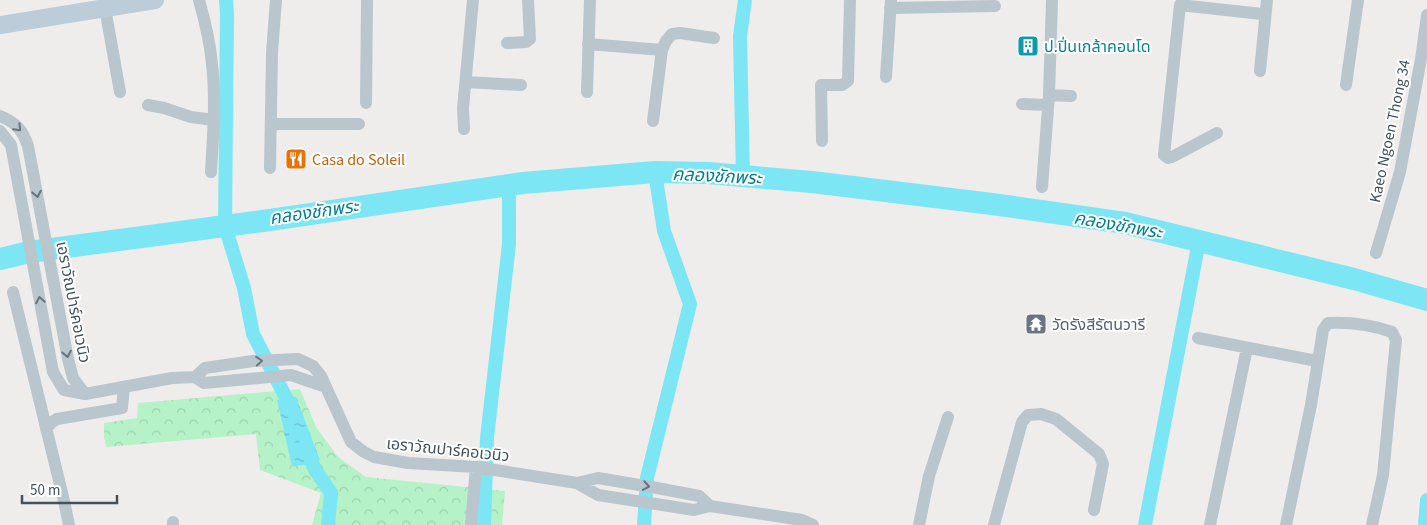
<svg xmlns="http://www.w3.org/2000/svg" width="1427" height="525" font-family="'Source Sans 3','Noto Sans Thai',sans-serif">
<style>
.forest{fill:url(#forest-crowns)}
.water{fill:url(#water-ripples)}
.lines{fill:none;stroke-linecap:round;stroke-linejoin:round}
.canal{stroke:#7de6f4;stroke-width:14}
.river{stroke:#7de6f4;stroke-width:22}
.street{stroke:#b9c6cd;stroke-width:12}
.secondary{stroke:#bcccd8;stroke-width:18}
.oneway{stroke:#66757d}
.labels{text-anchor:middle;stroke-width:4;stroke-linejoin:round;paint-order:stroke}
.culture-label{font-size:16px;fill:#0d838f;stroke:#fff;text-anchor:start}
.street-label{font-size:16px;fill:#43525b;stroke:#fff}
.food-label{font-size:16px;fill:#c56008;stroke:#fff;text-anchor:start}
.worship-label{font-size:16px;fill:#5b616d;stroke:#fff;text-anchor:start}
.water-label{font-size:18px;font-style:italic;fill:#038091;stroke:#fff}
</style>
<defs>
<pattern id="forest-crowns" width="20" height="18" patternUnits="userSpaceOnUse" patternTransform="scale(1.25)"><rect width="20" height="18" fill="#b5f2c7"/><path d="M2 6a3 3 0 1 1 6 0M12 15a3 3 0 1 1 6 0" fill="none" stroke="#9dd1ad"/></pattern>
<pattern id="water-ripples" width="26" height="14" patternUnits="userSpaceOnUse" patternTransform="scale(1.25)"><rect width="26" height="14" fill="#7de6f4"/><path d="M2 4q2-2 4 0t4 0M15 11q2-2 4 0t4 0" fill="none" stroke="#68bdc9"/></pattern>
</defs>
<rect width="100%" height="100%" fill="#efecec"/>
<path class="forest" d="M300 389 316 427 338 457 366 477 505 491 502 525H312L321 493 260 470 256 434 106 447 104 436V423L137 418 138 403Z"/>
<path class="water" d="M296 397 320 460 305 465 292 466 277 400Z"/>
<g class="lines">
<path class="canal" d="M226 0 227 14 225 226 244 288 253 334 295 415
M743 177 740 36 745 0
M306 445 314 468 331 493 328 525
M484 525 487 438 509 244V185
M644 525 647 478 690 304 664 231 655 172
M1145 525 1199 241
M1425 525 1427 500"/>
<path class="river" d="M0 259 29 252 263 221 523 183 655 172 708 173 812 182 992 204 1125 223 1354 279 1427 300"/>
<path class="street" d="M199 0C205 21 210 42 212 64 216 100 213 136 211 172
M105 8 120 92
M890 8 995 6
M507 43 526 42 530 39 528 0
M588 44 662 50
M1260 71 1267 0
M886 77 891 0
M466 82 521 85
M1346 85 1358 0
M587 92 590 0
M1049 95 1071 96
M366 103 367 0
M1022 104 1048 105
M148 105 164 108 191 117 214 120
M0 116C16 122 23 131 28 146L68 359 73 378 85 394
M653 121 662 50 666 41 672 34 680 33 714 38
M271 124H359
M464 129 463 108 473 0
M0 131 11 145 53 372 64 390 85 394 172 378 195 377 204 383 291 375 326 387
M1217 133 1172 157 1168 158 1164 155 1180 5 1262 14 1265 13
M822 141 821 85H842L848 81 850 0
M270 168 272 53 276 0
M1042 187 1049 95 1052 0
M1376 253 1400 172 1421 59 1427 15
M13 292 64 501 69 525
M1198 338 1317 361
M195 377 205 368 253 361 298 359 313 366 321 376 351 442 364 452 374 457 408 463 476 467 577 483 598 495 694 510 710 506 802 520 813 525
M46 429 52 422 57 419 122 408 124 387
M577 483 598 478 657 488 699 496 710 506
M173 522V525
M471 525 476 467
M919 525 929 476 948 417
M994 525 1022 422 1028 415 1041 414 1056 419 1099 454 1103 464 1094 510
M1210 525 1247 348
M1286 525 1311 405 1323 330 1328 323C1349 322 1372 325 1392 332L1396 340 1383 475 1372 525"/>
<path class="secondary" d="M0 25 155 0"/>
</g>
<defs><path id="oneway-chevron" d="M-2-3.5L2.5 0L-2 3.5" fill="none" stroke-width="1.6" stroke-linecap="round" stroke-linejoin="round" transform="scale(1.25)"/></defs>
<g class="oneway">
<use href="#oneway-chevron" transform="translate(18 128) rotate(45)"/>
<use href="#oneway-chevron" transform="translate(37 194) rotate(79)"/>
<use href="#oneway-chevron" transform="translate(40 300) rotate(-100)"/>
<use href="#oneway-chevron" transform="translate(67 354) rotate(79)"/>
<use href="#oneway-chevron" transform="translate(259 361) rotate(-4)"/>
<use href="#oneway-chevron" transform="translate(646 486) rotate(10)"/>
</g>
<defs>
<g id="building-square" transform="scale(1.125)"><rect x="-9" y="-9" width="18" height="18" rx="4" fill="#0f9aa8" stroke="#fff"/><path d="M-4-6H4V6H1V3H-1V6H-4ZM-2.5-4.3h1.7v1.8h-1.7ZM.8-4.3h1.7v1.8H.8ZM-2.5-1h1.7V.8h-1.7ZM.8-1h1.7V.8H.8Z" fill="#fff"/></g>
<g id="restaurant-square" transform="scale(1.125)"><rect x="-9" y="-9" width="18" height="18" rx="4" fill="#e8710a" stroke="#fff"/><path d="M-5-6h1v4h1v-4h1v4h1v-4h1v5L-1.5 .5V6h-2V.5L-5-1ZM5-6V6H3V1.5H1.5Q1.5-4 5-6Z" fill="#fff"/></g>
<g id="temple-square" transform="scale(1.125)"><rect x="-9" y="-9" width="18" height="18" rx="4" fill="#6b7280" stroke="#fff"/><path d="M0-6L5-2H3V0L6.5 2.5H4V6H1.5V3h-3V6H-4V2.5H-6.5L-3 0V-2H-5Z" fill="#fff"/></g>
</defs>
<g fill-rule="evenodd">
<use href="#building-square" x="1028" y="46"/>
<use href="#restaurant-square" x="296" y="159"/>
<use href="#temple-square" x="1036" y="324"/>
</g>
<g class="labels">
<g class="culture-label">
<text x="1044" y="52">ป.ปิ่นเกล้าคอนโด</text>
</g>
<g class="street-label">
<text transform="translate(1389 131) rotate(-78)" y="6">Kaeo Ngoen Thong 34</text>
<text transform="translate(74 302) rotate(79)" y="6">เอราวัณปาร์คอเวนิว</text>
<text transform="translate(448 449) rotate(6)" y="6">เอราวัณปาร์คอเวนิว</text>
</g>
<g class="food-label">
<text x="312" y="165">Casa do Soleil</text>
</g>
<g class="worship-label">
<text x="1052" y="330">วัดรังสีรัตนวารี</text>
</g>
<g class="water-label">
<text transform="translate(717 176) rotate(3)" y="6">คลองชักพระ</text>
<text transform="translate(314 212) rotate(-8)" y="6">คลองชักพระ</text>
<text transform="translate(1118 225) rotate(10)" y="6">คลองชักพระ</text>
</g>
</g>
<path d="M22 495v8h95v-8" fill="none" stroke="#43525b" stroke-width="2.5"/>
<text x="30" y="495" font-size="15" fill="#43525b" stroke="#ffffff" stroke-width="4" paint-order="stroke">50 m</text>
</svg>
